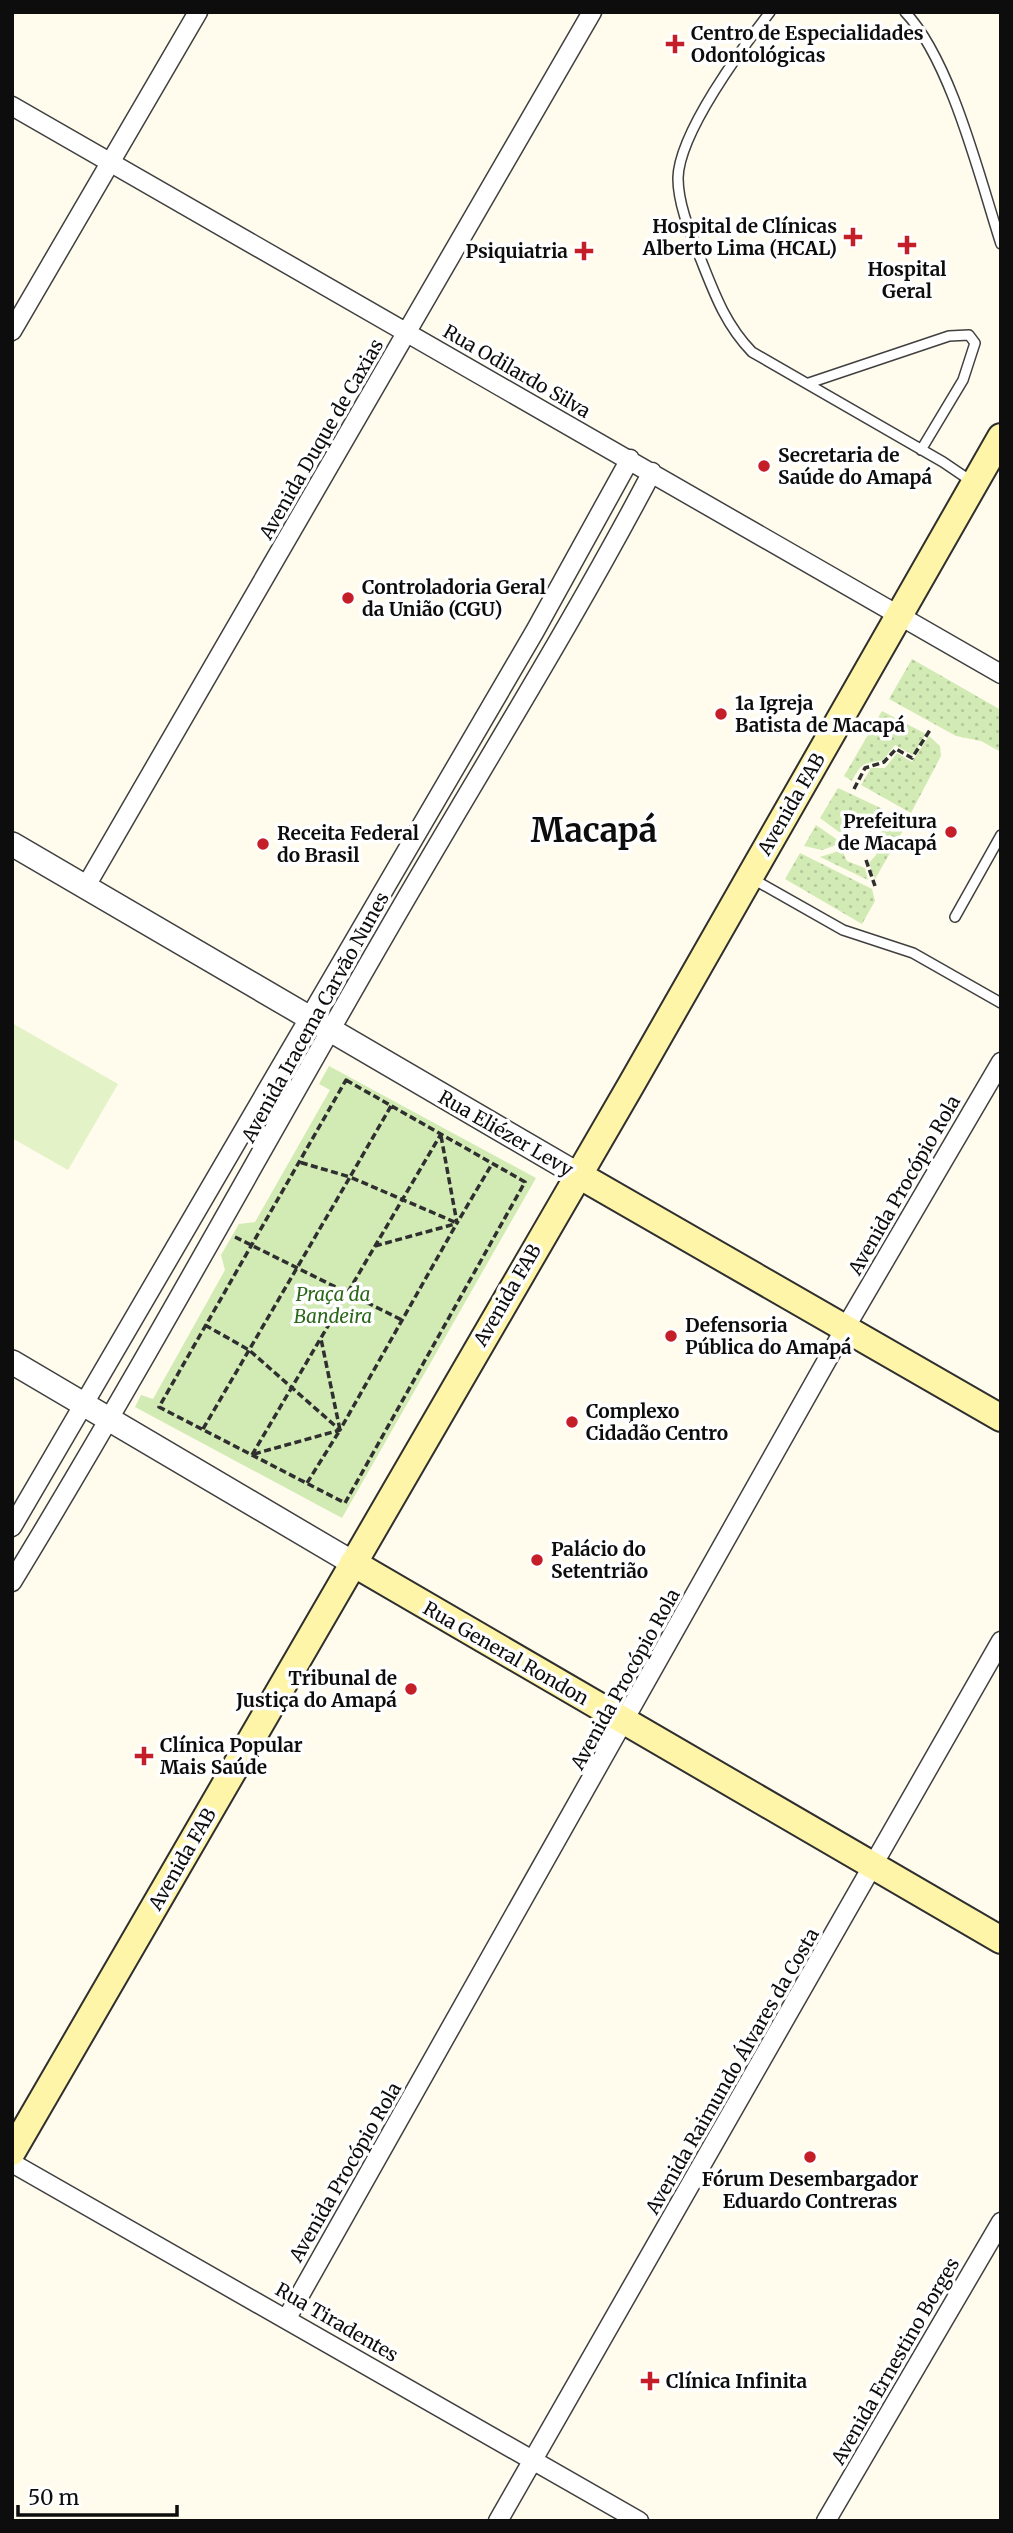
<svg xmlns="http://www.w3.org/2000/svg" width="1013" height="2533" font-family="Merriweather,serif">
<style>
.grass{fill:url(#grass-dots)}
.park{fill:#d2ebb5}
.pitch{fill:#e3f2c7}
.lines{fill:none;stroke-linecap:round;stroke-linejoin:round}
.service-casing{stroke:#404040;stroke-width:12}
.minor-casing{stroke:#404040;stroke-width:21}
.tertiary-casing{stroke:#404040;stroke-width:26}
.secondary-casing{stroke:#2f2f2f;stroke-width:30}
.path{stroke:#2f2f2f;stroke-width:3.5;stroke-dasharray:7 3.5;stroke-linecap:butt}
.service{stroke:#fff;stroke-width:9}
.minor{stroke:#fff;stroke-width:18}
.tertiary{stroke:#fff;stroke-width:23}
.secondary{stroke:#fff5a8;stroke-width:26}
.poi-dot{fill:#c41f28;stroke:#fff;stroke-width:2.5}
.labels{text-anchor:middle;stroke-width:7;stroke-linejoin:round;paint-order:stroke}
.poi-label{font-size:19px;font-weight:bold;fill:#0d0d0d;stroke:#fff;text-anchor:start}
.street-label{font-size:19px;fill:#0d0d0d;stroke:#fff}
.park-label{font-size:19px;font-style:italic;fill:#2b681a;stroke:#fff}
.town-label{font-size:33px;font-weight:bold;fill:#0d0d0d;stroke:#fff}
</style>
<defs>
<pattern id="grass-dots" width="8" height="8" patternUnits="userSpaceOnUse" patternTransform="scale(1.75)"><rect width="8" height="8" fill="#d2ebb5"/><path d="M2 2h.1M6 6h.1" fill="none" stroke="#b3c89a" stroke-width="1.8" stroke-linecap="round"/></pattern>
</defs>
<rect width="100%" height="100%" fill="#fffbed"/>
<path class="grass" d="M912 659 1001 710V752L981 741 956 736 889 699Z
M882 711 926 734 913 755 895 745 883 760C864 765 863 760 852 781L844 776Z
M929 736 940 746 941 756 911 813 861 785 871 768H885L897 753 912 762Z
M838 788 885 810 871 832 863 829 839 832 820 818Z
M892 814 908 822 875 879 869 863 876 855 879 835Z
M816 825 842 843 822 850 804 846Z
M842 850 847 861 865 868 868 880 820 857Z
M800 853 872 889 875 901 862 924 785 879Z"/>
<path class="park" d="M329 1066 536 1178 342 1518 135 1407 141 1395 153 1399 225 1270 221 1255 239 1224 255 1222 330 1090 319 1084Z"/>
<path class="pitch" d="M12 1023 118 1084 68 1170 12 1138Z"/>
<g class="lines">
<g class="service-casing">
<path id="service" d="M770 12C742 48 679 133 678 178 678 207 693 239 703 265 716 298 727 326 752 352L943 462 971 481
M905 12C951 60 980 179 1001 244
M809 383 949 336 969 335 975 343 963 380 921 450
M753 879 843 930 913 953 1001 1003
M955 917 1001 835"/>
</g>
<g class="minor-casing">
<path id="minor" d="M12 106 1001 674
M12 331 198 12
M86 886 592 12
M12 1527 535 631 630 459
M12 1582C142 1369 260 1151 385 935 474 780 569 630 652 472
M12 2163 639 2521
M287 2318 844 1330 1001 1062
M498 2521 1001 1641
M826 2521 1001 2222"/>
</g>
<g class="tertiary-casing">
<path id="tertiary" d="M12 844 577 1174
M12 1362 353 1563"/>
</g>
<g class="secondary-casing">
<path id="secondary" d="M577 1174 1001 1418
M353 1563 1001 1940
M12 2152 631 1085 1001 437"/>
</g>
<path class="path" d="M854 789 865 768 884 762 896 749 912 758 930 730
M866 860 875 886
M346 1080 525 1182 345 1503 159 1407Z
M391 1106 350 1177 457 1223
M441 1136 457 1223 492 1164
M235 1237 402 1320
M375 1246 455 1224
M205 1325 249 1350 340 1430
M203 1429 350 1177 299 1162
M254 1454 340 1430 457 1223
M252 1455 441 1134
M307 1483 340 1430 321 1339"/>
<use href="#service" class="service"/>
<use href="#minor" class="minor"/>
<use href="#tertiary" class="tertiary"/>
<use href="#secondary" class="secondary"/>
</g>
<g class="poi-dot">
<path d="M671.5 33.5h7v7h7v7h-7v7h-7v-7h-7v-7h7z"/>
<path d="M849.5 226.5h7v7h7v7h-7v7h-7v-7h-7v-7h7z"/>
<path d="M903.5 234.5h7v7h7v7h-7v7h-7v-7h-7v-7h7z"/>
<path d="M580.5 240.5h7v7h7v7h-7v7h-7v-7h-7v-7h7z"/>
<circle cx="764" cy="466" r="7"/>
<circle cx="348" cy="598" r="7"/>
<circle cx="721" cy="714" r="7"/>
<circle cx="951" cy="832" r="7"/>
<circle cx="263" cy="844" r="7"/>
<circle cx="671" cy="1336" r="7"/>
<circle cx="572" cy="1422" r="7"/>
<circle cx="537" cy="1560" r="7"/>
<circle cx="411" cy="1689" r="7"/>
<path d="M140.5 1745.5h7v7h7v7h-7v7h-7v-7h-7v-7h7z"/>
<circle cx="810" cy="2157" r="7"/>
<path d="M646.5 2370.5h7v7h7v7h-7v7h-7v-7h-7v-7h7z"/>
</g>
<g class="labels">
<g class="poi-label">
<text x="691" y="40">Centro de Especialidades<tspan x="691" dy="22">Odontológicas</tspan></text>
<text x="837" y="233" text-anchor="end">Hospital de Clínicas<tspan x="837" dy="22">Alberto Lima (HCAL)</tspan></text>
<text x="568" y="258" text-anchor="end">Psiquiatria</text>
<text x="907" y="276" text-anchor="middle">Hospital<tspan x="907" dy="22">Geral</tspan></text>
<text x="778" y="462">Secretaria de<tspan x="778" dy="22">Saúde do Amapá</tspan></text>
<text x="362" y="594">Controladoria Geral<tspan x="362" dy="22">da União (CGU)</tspan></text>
<text x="735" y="710">1a Igreja<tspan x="735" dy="22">Batista de Macapá</tspan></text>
<text x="937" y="828" text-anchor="end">Prefeitura<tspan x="937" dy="22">de Macapá</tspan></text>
<text x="277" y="840">Receita Federal<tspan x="277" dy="22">do Brasil</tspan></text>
<text x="685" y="1332">Defensoria<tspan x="685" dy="22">Pública do Amapá</tspan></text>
<text x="586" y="1418">Complexo<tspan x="586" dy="22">Cidadão Centro</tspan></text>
<text x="551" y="1556">Palácio do<tspan x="551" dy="22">Setentrião</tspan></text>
<text x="397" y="1685" text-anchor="end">Tribunal de<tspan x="397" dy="22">Justiça do Amapá</tspan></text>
<text x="160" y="1752">Clínica Popular<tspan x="160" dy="22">Mais Saúde</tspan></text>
<text x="810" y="2186" text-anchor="middle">Fórum Desembargador<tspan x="810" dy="22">Eduardo Contreras</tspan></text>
<text x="666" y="2388">Clínica Infinita</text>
</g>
<g class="street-label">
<text transform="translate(517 371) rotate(30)" y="7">Rua Odilardo Silva</text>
<text transform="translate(321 439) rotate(-60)" y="7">Avenida Duque de Caxias</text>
<text transform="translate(791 804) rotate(-60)" y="7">Avenida FAB</text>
<text transform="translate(315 1017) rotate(-61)" y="7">Avenida Iracema Carvão Nunes</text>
<text transform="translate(506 1133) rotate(30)" y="7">Rua Eliézer Levy</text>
<text transform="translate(904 1185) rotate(-60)" y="7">Avenida Procópio Rola</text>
<text transform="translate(507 1295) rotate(-60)" y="7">Avenida FAB</text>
<text transform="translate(506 1653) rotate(30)" y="7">Rua General Rondon</text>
<text transform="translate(625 1679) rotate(-61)" y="7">Avenida Procópio Rola</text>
<text transform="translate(182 1859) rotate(-60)" y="7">Avenida FAB</text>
<text transform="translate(732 2071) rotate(-60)" y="7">Avenida Raimundo Álvares da Costa</text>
<text transform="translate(345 2172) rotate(-60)" y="7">Avenida Procópio Rola</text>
<text transform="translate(337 2322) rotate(30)" y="7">Rua Tiradentes</text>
<text transform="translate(895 2361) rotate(-60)" y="7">Avenida Ernestino Borges</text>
</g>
<g class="park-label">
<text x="333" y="1301">Praça da<tspan x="333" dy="22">Bandeira</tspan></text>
</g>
<g class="town-label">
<text x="594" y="842">Macapá</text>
</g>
</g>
<rect width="1013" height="2533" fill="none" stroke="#0d0d0d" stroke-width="28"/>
<path d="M18 2505v10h159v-10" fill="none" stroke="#0d0d0d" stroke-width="3.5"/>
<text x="28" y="2505" font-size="21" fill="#0d0d0d" stroke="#ffffff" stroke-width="5" paint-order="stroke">50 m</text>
</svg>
